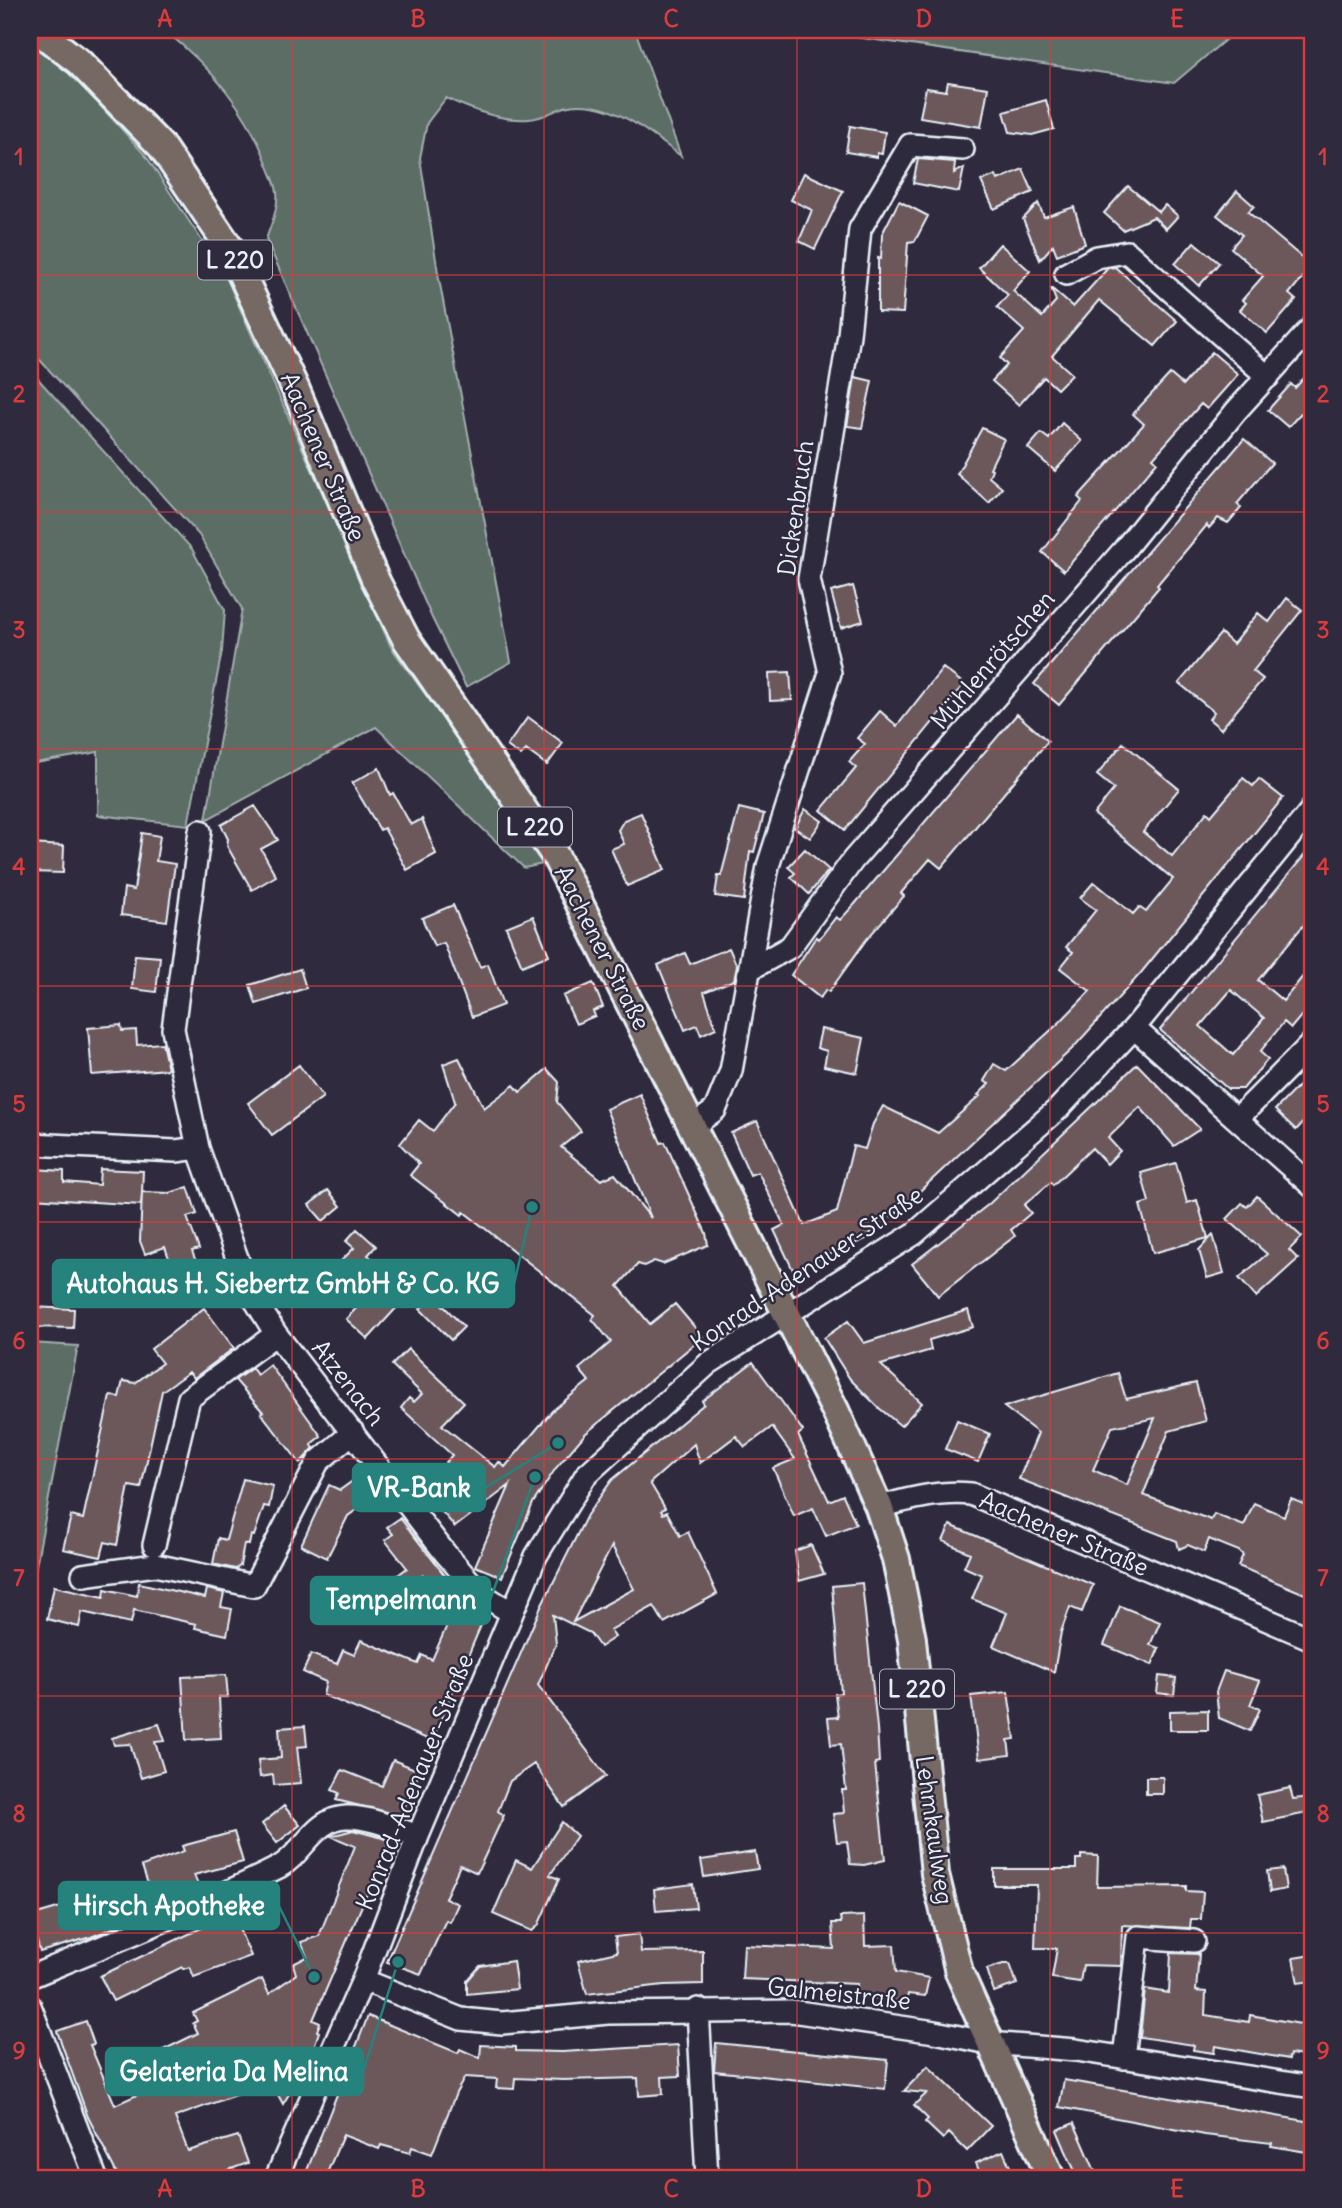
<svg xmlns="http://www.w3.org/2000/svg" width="1342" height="2208" font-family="Delius,sans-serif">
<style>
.green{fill:#5b6d65;stroke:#a2afae;stroke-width:2}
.building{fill:#6c585a;stroke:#e8f1f8;stroke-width:2;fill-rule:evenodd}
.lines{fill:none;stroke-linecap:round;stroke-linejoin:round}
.minor-casing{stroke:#e8f1f8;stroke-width:26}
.major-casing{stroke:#e8f1f8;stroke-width:32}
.minor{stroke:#2f2a3d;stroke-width:21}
.major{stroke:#766964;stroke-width:26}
.grid{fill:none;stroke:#d83c3d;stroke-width:2;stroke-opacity:0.55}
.labels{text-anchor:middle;stroke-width:5;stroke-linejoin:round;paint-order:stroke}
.shield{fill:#2f2a3d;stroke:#b0b5c0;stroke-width:2}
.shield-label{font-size:23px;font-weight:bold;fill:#e8f1f8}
.street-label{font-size:24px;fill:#e8f1f8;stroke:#2f2a3d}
.leader{fill:none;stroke:#25827c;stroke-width:2.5}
.callout-dot{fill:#25827c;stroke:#2f2a3d;stroke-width:2.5}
.callout{fill:#25827c;stroke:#25827c;stroke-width:2.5}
.callout-label{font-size:26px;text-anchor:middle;font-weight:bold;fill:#fff}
.neatline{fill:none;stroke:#d83c3d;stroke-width:2.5}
.grid-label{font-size:23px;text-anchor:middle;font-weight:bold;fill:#d83c3d}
</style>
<rect width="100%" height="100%" fill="#2f2a3d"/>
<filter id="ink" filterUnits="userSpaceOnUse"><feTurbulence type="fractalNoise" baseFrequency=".0143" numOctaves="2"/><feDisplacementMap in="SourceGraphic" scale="14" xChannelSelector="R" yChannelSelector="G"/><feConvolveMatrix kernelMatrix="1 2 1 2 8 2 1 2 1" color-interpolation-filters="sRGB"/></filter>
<g filter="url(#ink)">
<path class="green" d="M164 30H635L681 156C654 137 625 111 592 106 557 101 554 117 529 119 500 121 472 110 446 98L427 123 420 158 439 279 511 662 466 687 432 618 266 239C271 225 279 207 277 192 276 183 271 174 268 166 247 109 211 67 164 30Z
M807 30H1237L1174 83Z
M30 40 68 70 146 156 226 277 391 647 548 863 524 868 376 727 206 820 242 609 199 535 30 349Z
M30 370 192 549 225 610 222 651 188 825 98 815V752L30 764Z
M30 1343 78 1346 30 1597Z"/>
<path class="building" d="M948 82 988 88 981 127 920 117 926 88 946 91Z
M1046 100 1054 129 1032 135 1010 132 1004 112Z
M850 126 885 132 882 154 877 153V157L846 152Z
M918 159 955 162 954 173 964 168 959 192 913 183Z
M1023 169 1033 192 994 209 981 181 996 175 998 180Z
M804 173 843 191 815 249 799 241 812 210 791 200Z
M1128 186 1159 212 1165 205 1178 216 1166 229 1154 217 1123 230 1104 213Z
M1237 191 1254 206 1248 212 1312 266 1289 294 1296 300 1267 333 1240 310 1246 303 1242 300 1263 276 1231 248 1242 235 1217 215Z
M899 201 928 216 915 241 908 242 903 313 878 312V258L881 259 882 234Z
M1038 203 1044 217 1074 207 1085 244 1057 255 1053 245 1040 260 1023 219Z
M1194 242 1219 263 1199 286 1175 264Z
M1000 244 1030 271 1013 291 1042 317 1056 301 1051 288 1073 307 1108 268 1115 267 1177 321 1155 346 1099 300 1052 356 1072 374 1057 389 1044 377 1019 405 992 381 1007 365 1000 358 1024 331 997 307 1008 295 979 268Z
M1212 352 1238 374 1207 409 1201 404 1153 458 1157 462 1064 571 1042 552 1082 501 1078 497 1144 424 1133 414 1170 374 1183 385Z
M1312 369V423L1301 413 1288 427 1268 410 1291 384 1295 388Z
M855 377 872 381 862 428 847 426Z
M1062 423 1082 441 1055 471 1028 448 1041 433 1049 439Z
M982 428 1004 439 990 468 992 469 989 477 1002 488 989 503 957 474Z
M1244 439 1272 463 1237 504 1241 508 1228 523 1218 518 1209 528 1207 525 1157 585 1159 587 1059 705 1034 684Z
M853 586 863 621 841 628 831 592Z
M1287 598 1302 610 1253 671 1263 679 1221 729 1209 719 1214 712 1179 683 1221 633 1233 644 1258 613 1269 622Z
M943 668 964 684 845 830 821 810 856 768 849 762 865 744 857 738 880 711 897 726Z
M790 672 792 700 770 701 769 673Z
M1017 714 1048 741 941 868 930 859 901 893 904 896 866 940 829 992 826 990 820 998 791 975 816 937 819 939 836 917 840 920 854 905Z
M528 717 563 743 547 765 526 750 521 756 507 746Z
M1123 743 1179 789 1143 832 1172 856 1207 812 1211 816 1243 778 1253 786 1259 779 1283 798 1140 974 1073 1048 892 1217 888 1212 866 1239 793 1270 774 1230 784 1225 758 1172 750 1175 731 1133 757 1121 804 1225 837 1212 853 1146 865 1149 873 1124 883 1106 938 1133 980 1096 978 1095 989 1084 984 1081 994 1064 1006 1071 1060 1022 1090 991 1060 968 1073 952 1066 947 1096 910 1080 898 1094 882 1133 914 1139 907 1146 912 1173 879 1094 814 1114 789 1097 775Z
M379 768 390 795 393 793 411 825 422 819 436 854 407 870 384 828 380 830 352 783Z
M255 806 278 840 261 849 276 876 252 890 227 846 228 839 221 825Z
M739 808 764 814 754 852 750 851 744 900 715 896 718 876H721Z
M805 809 822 821 810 838 795 828Z
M641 813 665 870 627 886 611 849 624 844 618 830 624 820Z
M142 833 160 836 156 861 175 864 167 921 121 915 124 888 134 890Z
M30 844 64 846 63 873 30 872Z
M1312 846V915L1258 980 1283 1001 1312 965V1003L1291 1028 1284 1022 1260 1052 1268 1059 1243 1089H1228L1160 1030ZM1231 990 1264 1018 1233 1055 1200 1026Z
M805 849 829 870 809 894 791 877 795 873 788 867Z
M453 905 480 967 488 964 503 1005 472 1017 444 943 434 946 422 918Z
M533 916 549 955 522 966 506 927Z
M729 948 737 966 734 980 704 992 716 1028 701 1035 697 1025 685 1030 658 965 685 953 690 964Z
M135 955 160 957 156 992 132 989Z
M300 969 306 988 256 1004 250 985Z
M593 983 603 1007 593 1011 595 1016 576 1024 563 996Z
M121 1025 122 1031 136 1030 137 1045 162 1043 168 1069 92 1075 88 1028Z
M821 1029 864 1038 857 1073 824 1066 827 1051 817 1048Z
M459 1058 484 1108 514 1085 520 1092 547 1069 559 1082 557 1102 581 1131 561 1147 601 1180 615 1174 651 1218 606 1109 640 1094 661 1143 665 1142 706 1233 708 1245 663 1264 654 1261 644 1266 638 1264 618 1286 650 1324 675 1304 703 1337 585 1434 556 1468 533 1503 502 1577 475 1566 510 1485 455 1527 423 1490 452 1455 401 1408 409 1398 414 1402 422 1394 392 1365 408 1349 464 1402 442 1425 495 1467 499 1462 505 1467 552 1411 589 1381 579 1369 611 1342 592 1319 595 1315 464 1212 462 1215 410 1175 419 1164 400 1144 419 1120 433 1131 455 1102 443 1064Z
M1137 1064 1200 1129 1174 1146 1140 1107 1108 1138 1120 1151 1107 1164 1092 1148 1053 1185 1051 1182 1024 1205 1031 1213 1011 1230 1015 1236 938 1296 912 1264 989 1204Z
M299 1065 323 1097 272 1135 248 1103Z
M1312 1072V1113L1296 1130 1275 1110Z
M1176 1163 1187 1203 1197 1200 1208 1238 1153 1253 1140 1205 1149 1202 1141 1173Z
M34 1169 64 1171V1182L99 1185 100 1169 143 1171 142 1192 170 1193 188 1187 197 1214 187 1217 199 1249 192 1251 201 1275 178 1284 165 1247 145 1254 140 1241 142 1192 141 1205 32 1198Z
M328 1190 341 1206 323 1221 309 1205Z
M1257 1196 1302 1237 1289 1250 1298 1259 1256 1297 1239 1278 1267 1254 1227 1219 1242 1203 1247 1207Z
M357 1229 376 1246 368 1255 410 1293 368 1339 346 1319 364 1300 332 1270 354 1248 346 1241Z
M1213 1235 1224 1273 1207 1278 1199 1250Z
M433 1295 464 1327 451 1340 420 1309Z
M30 1307 74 1309 73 1328 30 1327Z
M204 1308 234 1348 194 1378 189 1372 162 1391 141 1488 129 1486 117 1545 105 1542 101 1557 63 1549 71 1516 83 1519 110 1396 119 1397 123 1381 135 1383 162 1363 151 1349Z
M968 1310 973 1327 929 1340 931 1350 881 1365 922 1403 901 1426 879 1408 850 1379 824 1338 848 1321 864 1343Z
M753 1362 803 1431 798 1435 829 1501 843 1495 856 1524 826 1536 813 1508 794 1516 773 1468 795 1459 772 1427 745 1447 736 1436 700 1463 694 1444 650 1483 665 1508 661 1511 663 1514 667 1512 680 1536 688 1532 717 1594 664 1623 654 1606 610 1630 615 1637 600 1647 590 1633 553 1615 556 1644 538 1685 606 1776 564 1807 534 1764 510 1781 498 1811 504 1815 477 1873 460 1865 445 1898 458 1904 450 1922 446 1920 421 1974 387 1962 540 1609 587 1515 612 1480 704 1404 702 1401ZM612 1546 634 1589 573 1622Z
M270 1365 321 1436 311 1444 314 1448 300 1463 261 1413 263 1412 235 1380 252 1368 257 1375Z
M1118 1373 1126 1399 1196 1383 1206 1421 1169 1431 1143 1495 1211 1520 1214 1514 1244 1526 1254 1503 1284 1516 1291 1499 1312 1507V1597L1238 1566 1243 1555 1239 1551 1209 1539 1204 1552 1188 1545 1179 1549 1177 1541 1019 1479 1038 1433 1004 1407ZM1155 1418 1127 1485 1093 1470 1112 1427Z
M957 1420 990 1434 978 1462 945 1449Z
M365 1472 380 1493 348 1516 327 1558 301 1545 329 1485 340 1490Z
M243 1479 273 1486 269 1507 264 1506 254 1536 251 1535 249 1545 244 1544 240 1566 235 1569 213 1564 218 1538 226 1540Z
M400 1518 482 1623 432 1741 323 1695 326 1682 303 1672 311 1654 337 1664 343 1650 354 1655 361 1640 418 1664 422 1655 432 1660 452 1614 423 1575 409 1589 398 1575 407 1568 385 1540 393 1534 387 1527Z
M950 1525 1093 1585 1082 1612 1070 1607 1061 1632 1054 1672 993 1646 1007 1613 972 1599 982 1575 964 1567 970 1553 943 1541Z
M811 1545 824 1574 799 1581 795 1551Z
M139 1583 205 1598 207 1589 224 1593 221 1607 232 1609 227 1635 195 1628 196 1624 134 1610 131 1623 82 1612 79 1627 47 1619 54 1586 104 1597 105 1589 137 1596Z
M862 1583 877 1728 879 1762 875 1763 885 1860 864 1865 850 1864 847 1841 837 1842 833 1814 844 1813 842 1790H846L841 1744 831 1745 828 1718 838 1717 835 1694 841 1693 832 1586Z
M1120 1606 1160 1622 1150 1645 1159 1648 1152 1665 1104 1645Z
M1224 1671 1260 1681 1250 1705 1260 1709 1250 1731 1219 1718 1216 1692Z
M226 1675 228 1697H219L221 1738 186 1740 182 1677Z
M1159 1676 1176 1678 1174 1695 1157 1693Z
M1008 1692 1015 1739 1008 1740 1010 1755 979 1759 971 1696Z
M1208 1710V1730H1170V1711Z
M159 1724 165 1741 155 1742 164 1771 141 1778 130 1744 114 1745 112 1738Z
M305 1726 307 1746 297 1747 301 1783 274 1785 273 1775 260 1777 258 1760 281 1758 279 1728Z
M393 1760 420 1771 401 1816 336 1800 339 1793 332 1790 342 1770 382 1786Z
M1146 1777H1163V1794H1146Z
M1290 1788 1293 1799 1312 1797V1812L1263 1822 1257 1795Z
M284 1806 300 1825 277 1843 262 1824Z
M562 1822 577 1836 550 1875 559 1879 538 1926 532 1931 493 1914 516 1860 532 1868Z
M353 1830 390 1840 313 2020 320 2023 317 2031 319 2032 309 2061 283 2104 271 2082 175 2117 188 2151 238 2136 248 2163 206 2178H119L88 2117 57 2031 86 2021 94 2044 90 2045 115 2105 168 2081 155 2054 198 2033 193 2023 197 2021 193 2013 262 1979 269 1994 296 1974 293 1964 307 1957 301 1942 319 1936 355 1846 331 1836Z
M234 1832 243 1862 194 1875 200 1890 140 1912 142 1916 91 1937 40 1952 30 1916 92 1898 94 1904 148 1884 142 1866 184 1851 182 1846Z
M755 1852 758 1869 704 1877 701 1860Z
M1081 1855 1098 1856 1097 1887 1186 1886V1891L1203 1892 1201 1919H1191L1190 1928 1122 1925 1121 1966 1083 1965 1080 1982 1052 1978 1057 1948H1035L1037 1885H994V1869H1076V1859H1081Z
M1283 1869 1286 1889 1270 1892 1267 1871Z
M693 1884 696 1908 656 1911 654 1889Z
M250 1905 257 1920 239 1929 251 1956 194 1977 190 1967 183 1969 182 1967 113 2001 100 1976Z
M864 1916 865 1946 894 1945 896 1972 929 1978 925 1996 908 1994 906 2003 855 1995 857 1984 742 1979 744 1945 834 1949 832 1923H841L840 1917Z
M639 1934 641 1952 703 1951V1984L664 1985 587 1994 578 1961 617 1952 615 1937Z
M1171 1953 1199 1954 1196 1991 1206 1992 1205 2015 1249 2022 1250 2015 1312 2026V2057L1290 2054 1289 2059 1215 2046 1214 2053 1193 2050 1194 2045 1140 2037 1145 1989 1169 1993Z
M1312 1955V1981L1298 1983 1293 1958Z
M513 1961 517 1989 467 1994V1981L480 1966Z
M1003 1964H1010L1017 1984 994 1992 987 1969Z
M368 2016 458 2053 460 2049 480 2058 481 2045 516 2047V2051L562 2052 678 2045 680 2076 662 2077 663 2094 639 2096 638 2078 563 2080 515 2078 514 2089 496 2088 497 2079 465 2077 456 2093 432 2154 412 2147 410 2153 381 2145 379 2149 343 2135 325 2178H304Z
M716 2043 888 2060 885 2089 714 2071Z
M928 2066 991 2126 967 2151 949 2133 943 2139 925 2122 928 2119 914 2105 927 2093 904 2091Z
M1064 2080 1312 2122 1307 2152 1271 2146 1272 2143 1205 2135 1059 2107Z
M1074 2123 1082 2141 1098 2178H1078L1065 2149 1057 2130Z
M1003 2151 1015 2178H982L976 2163Z"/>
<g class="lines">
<g class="minor-casing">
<path id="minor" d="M1066 274 1097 257 1127 252 1268 377
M200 831 173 1029 198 1148 248 1289 276 1334 445 1553 480 1593 512 1613
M752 968 790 947 853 860 1122 552 1236 411 1312 327
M1134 1028 1312 1186
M1237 1119 1312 1043
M692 1127 715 1110 731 1071 768 866 830 673 809 579 849 335 860 229 910 145 963 149
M30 1144 176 1151 198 1148
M879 1507C909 1499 939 1491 971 1494L1312 1639
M154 1545 189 1398 276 1334
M83 1575 155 1565 254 1586 318 1462 353 1432
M30 1977C114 1942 198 1908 279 1867 303 1854 315 1818 346 1817 368 1816 397 1829 418 1836
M363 1980 461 2019 502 2023 608 2013 791 2011 935 2032 989 2043 1076 2050 1312 2087
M30 2006 96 2178
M698 2009 707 2178
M1124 2058 1138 1937 1194 1941
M276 2178 363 1980 418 1836 536 1556 586 1475 709 1363 914 1234 1059 1108 1134 1028 1312 809"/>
</g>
<g class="major-casing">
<path id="major" d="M37 30 79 62 161 146 229 247 296 390 375 579 406 639 556 857 836 1412 879 1507 896 1559 912 1639 935 1874 959 1972 1051 2178"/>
</g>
<use href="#minor" class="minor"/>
<use href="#major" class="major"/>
</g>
</g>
<path class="grid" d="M292 30V2178M544 30V2178M797 30V2178M1050 30V2178M30 275H1312M30 512H1312M30 749H1312M30 986H1312M30 1222H1312M30 1459H1312M30 1696H1312M30 1933H1312"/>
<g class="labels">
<g class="shield">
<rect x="198" y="240.5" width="74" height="39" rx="5"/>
<rect x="498" y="807.5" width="74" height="39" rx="5"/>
<rect x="880" y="1669.5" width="74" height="39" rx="5"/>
</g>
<g class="shield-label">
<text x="235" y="268">L 220</text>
<text x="535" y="835">L 220</text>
<text x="917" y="1697">L 220</text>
</g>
<g class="street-label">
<text transform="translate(323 457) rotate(67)" y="8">Aachener Straße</text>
<text transform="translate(796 508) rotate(-82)" y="8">Dickenbruch</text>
<text transform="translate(993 660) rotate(-49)" y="8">Mühlenrötschen</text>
<text transform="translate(602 948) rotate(63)" y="8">Aachener Straße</text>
<text transform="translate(807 1269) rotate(-34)" y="8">Konrad-Adenauer-Straße</text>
<text transform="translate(348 1383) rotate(52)" y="8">Atzenach</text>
<text transform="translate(1064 1534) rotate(23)" y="8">Aachener Straße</text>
<text transform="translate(415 1782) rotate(-68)" y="8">Konrad-Adenauer-Straße</text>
<text transform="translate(934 1830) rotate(82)" y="8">Lehmkaulweg</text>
<text transform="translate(839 1994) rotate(6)" y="8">Galmeistraße</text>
</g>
</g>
<path class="leader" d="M532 1207L514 1284M558 1443L485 1488M535 1477L490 1600M314 1977L279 1906M398 1962L363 2072"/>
<g class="callout-dot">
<circle cx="532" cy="1207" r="7"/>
<circle cx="558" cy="1443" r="7"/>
<circle cx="535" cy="1477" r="7"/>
<circle cx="314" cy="1977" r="7"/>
<circle cx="398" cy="1962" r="7"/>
</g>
<g class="callout">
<rect x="53" y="1260" width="461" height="47" rx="7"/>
<rect x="353" y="1464" width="132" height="47" rx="7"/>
<rect x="311" y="1577" width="179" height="47" rx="7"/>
<rect x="59" y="1882" width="220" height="47" rx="7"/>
<rect x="106" y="2048" width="257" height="47" rx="7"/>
</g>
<g class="callout-label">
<text x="283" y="1293">Autohaus H. Siebertz GmbH &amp; Co. KG</text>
<text x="419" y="1497">VR-Bank</text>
<text x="401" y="1609">Tempelmann</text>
<text x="169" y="1915">Hirsch Apotheke</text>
<text x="234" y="2081">Gelateria Da Melina</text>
</g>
<rect width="1342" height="2208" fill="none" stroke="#2f2a3d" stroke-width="77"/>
<rect x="38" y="38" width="1266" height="2132" class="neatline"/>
<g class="grid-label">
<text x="165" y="27">A</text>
<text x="418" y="27">B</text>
<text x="671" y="27">C</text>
<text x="924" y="27">D</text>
<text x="1177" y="27">E</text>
<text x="19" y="165">1</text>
<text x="1323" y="165">1</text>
<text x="19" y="402">2</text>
<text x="1323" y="402">2</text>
<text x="19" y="638">3</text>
<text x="1323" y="638">3</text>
<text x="19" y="875">4</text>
<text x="1323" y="875">4</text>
<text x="19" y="1112">5</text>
<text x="1323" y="1112">5</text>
<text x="19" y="1349">6</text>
<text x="1323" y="1349">6</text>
<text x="19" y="1586">7</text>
<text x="1323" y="1586">7</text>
<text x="19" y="1822">8</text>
<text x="1323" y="1822">8</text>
<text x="19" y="2059">9</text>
<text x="1323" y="2059">9</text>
<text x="165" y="2197">A</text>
<text x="418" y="2197">B</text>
<text x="671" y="2197">C</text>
<text x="924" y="2197">D</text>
<text x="1177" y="2197">E</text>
</g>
</svg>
